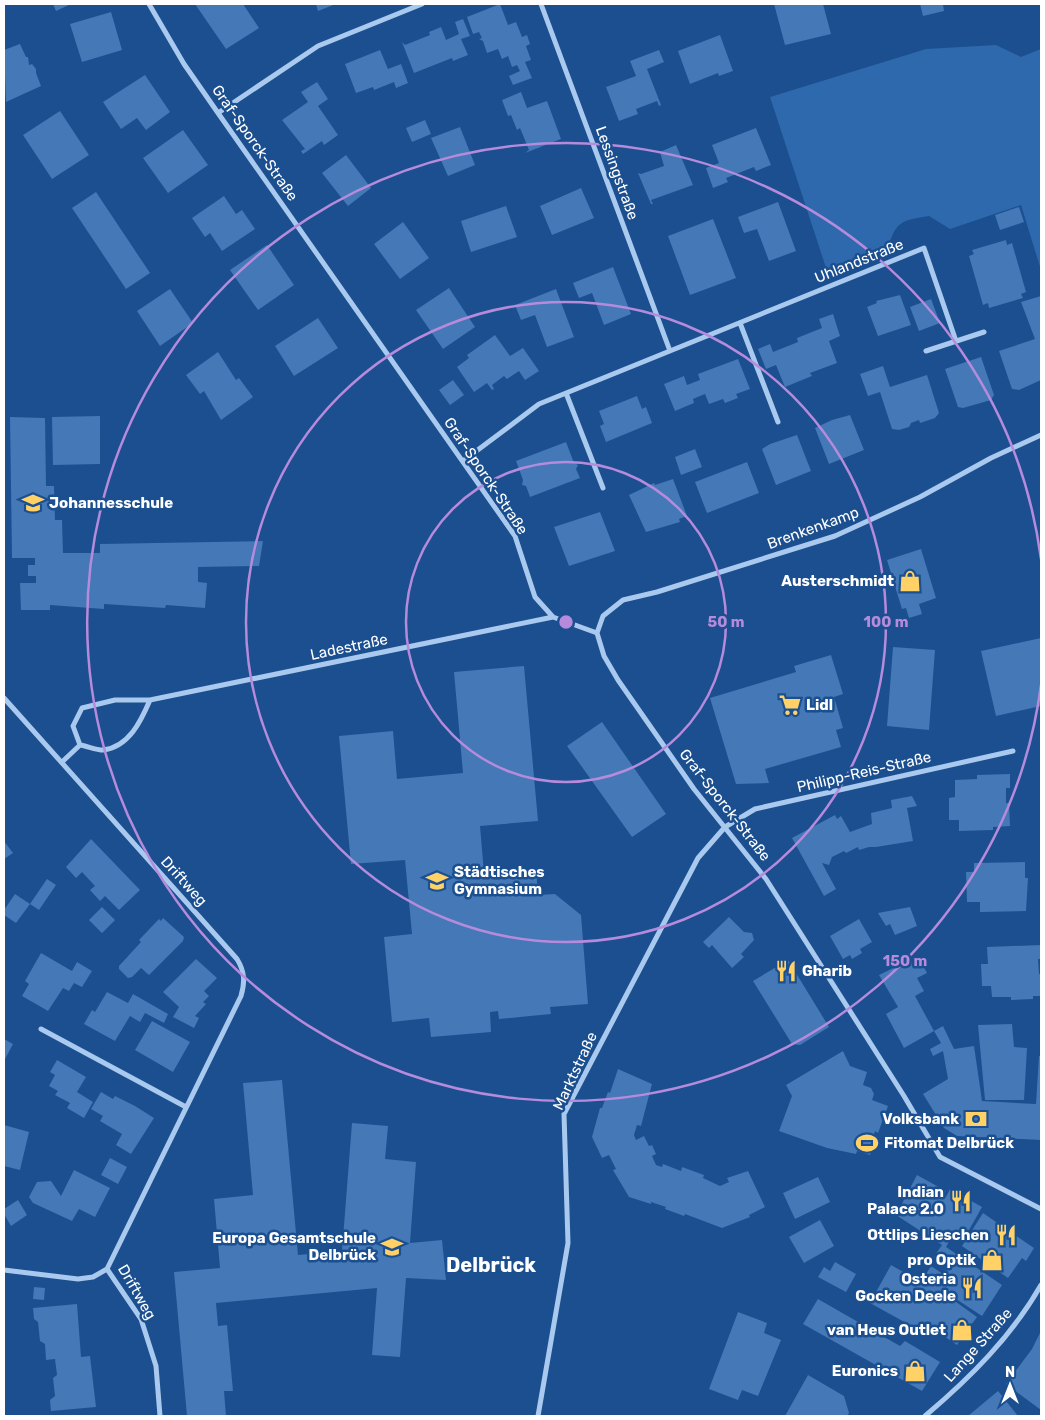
<svg xmlns="http://www.w3.org/2000/svg" width="1045" height="1420" font-family="Rubik,sans-serif">
<style>
.green{fill:#2e69ad}
.building{fill:#4478b7}
.lines{fill:none;stroke-linecap:round;stroke-linejoin:round}
.street{stroke:#a9c9ee;stroke-width:5}
.ring{fill:none;stroke:#b68bdc;stroke-width:2.5}
.labels{text-anchor:middle;stroke-width:5;stroke-linejoin:round;paint-order:stroke}
.street-label{font-size:15px;fill:#fff;stroke:#1b4f8f}
.poi-label{font-size:15px;font-weight:bold;fill:#fff;stroke:#1b4f8f;text-anchor:end}
.district-label{font-size:20px;font-weight:bold;fill:#fff;stroke:#1b4f8f}
.centre{fill:#b68bdc;stroke:#1b4f8f;stroke-width:2.5}
.ring-label{font-size:15px;text-anchor:middle;font-weight:bold;fill:#b68bdc;stroke:#1b4f8f;stroke-width:5;stroke-linejoin:round;paint-order:stroke}
</style>
<rect width="100%" height="100%" fill="#1b4f8f"/>
<path class="green" d="M996 45 1021 57 1041 49V270L1021 205 950 229 929 216C903 220 895 221 888 249L828 274 770 97 926 49Z"/>
<path class="building" d="M53 4H71L56 11Z
M195 4H243L259 28 226 49Z
M316 4H336L318 11Z
M500 4 508 25 516 22 522 37 527 35 530 44 526 46 531 60 525 62 532 78 513 85 509 76 520 71 517 65 512 67 508 56 502 59 498 49 487 53 483 41 479 39 482 38 479 32 473 34 467 17Z
M774 4H823L831 34 785 45Z
M920 4H943L944 11 923 16Z
M111 12 122 50 82 62 70 24Z
M463 19 470 36 461 39 468 55 453 61 452 58 414 73 402 42 405 45 430 35 429 32 441 27 446 40 459 34 455 22Z
M720 35 733 71 719 76 718 73 690 84 678 51Z
M20 44 26 57H28L29 65 32 64 36 69V73L41 86 6 102 4 50Z
M380 50 388 69 401 64 408 83 396 88 394 82 374 90 373 87 356 93 345 64Z
M659 50 664 62 647 69 661 105 659 106 657 101 636 109 638 114 619 121 606 87 636 76 630 61Z
M145 75 170 112 146 130 137 118 121 129 103 102Z
M317 82 328 99 318 106 338 135 324 145 322 141 303 154 301 151 305 149 282 120 308 102 301 92Z
M521 92 527 108 547 101 561 139 525 153 529 150 520 128 517 130 511 115 508 116 502 100Z
M60 111 89 155 52 179 23 135Z
M425 120 431 134 412 142 406 128Z
M460 127 475 165 448 176 431 138Z
M756 128 771 165 756 171 754 167 726 178 728 182 713 188 706 168 719 163 712 145Z
M183 130 208 165 168 193 143 158Z
M676 145 693 185 651 200 653 204H651L638 173 641 174 664 166 660 152Z
M346 155 371 188 348 206 322 173Z
M581 188 594 218 552 235 540 206Z
M96 192 150 273 126 289 72 208Z
M224 196 236 214 242 210 255 229 222 251 210 233 205 237 192 218Z
M778 202 796 251 769 261 757 229 744 233 738 217Z
M506 206 517 237 471 252 461 221Z
M1019 207 1024 222 1000 230 995 215Z
M713 219 736 278 690 295 668 236Z
M403 222 429 258 400 279 374 244Z
M1006 240 1007 245 1012 243 1026 292 1021 294 1023 298 989 308 988 303 983 305 969 256 974 254 972 250Z
M267 245 294 285 258 310 230 270Z
M613 267 631 314 604 325 592 293 579 298 573 283Z
M449 288 475 327 443 349 416 310Z
M170 289 193 323 160 346 137 311Z
M556 289 574 337 547 347 535 315 521 320 515 305Z
M900 295 911 325 878 336 867 307 877 303 876 301Z
M1041 296V380L1019 390 1012 389 999 351 1035 339 1021 302Z
M931 299 940 323 919 331 910 307Z
M833 314 840 336 829 341 837 363 810 373 812 376 785 387 776 365 766 369 758 349 770 344 773 352 798 342 797 338 822 328 819 319Z
M318 318 338 348 294 376 275 346Z
M495 335 510 356 523 348 539 371 525 380 519 371 507 379 504 376 492 385 494 389 492 390 487 383 474 392 457 367 469 358 467 355Z
M218 352 236 380 239 378 253 397 221 420 204 391 200 394 186 375Z
M981 357 994 395 991 400 963 408 958 407 945 369Z
M738 359 750 389 736 394 738 398 725 403 723 399 709 404 705 394 693 399 694 403 675 411 664 384 684 376 687 385 700 380 698 374Z
M883 366 890 387 927 375 939 413 935 418 920 423 919 420 911 423 909 427 899 430 892 429 880 392 868 396 860 374Z
M453 380 464 395 450 405 439 390Z
M637 396 642 409 646 407 652 423 606 442 600 426 604 424 599 411Z
M850 415 864 450 829 464 815 428 832 420Z
M100 416V464L53 465 52 417Z
M10 417 45 418 46 486H54L55 520H62L63 553H100V544L263 541 259 566 198 567V582L207 583 205 608 166 605 165 608 104 604V609L50 605V610H21L20 583H36V576H28V565H35V558H12Z
M797 435 811 471 776 485 762 449 770 444Z
M566 442 574 463 578 465 576 469 580 478 530 497 526 486 522 485 523 480 516 461Z
M695 449 702 467 681 475 675 457Z
M747 462 759 493 707 513 695 482Z
M673 479 687 516 679 519 680 522 646 532 629 495 654 483 655 485Z
M600 512 615 551 569 566 554 527Z
M921 549 936 598 919 604 922 614 909 618 906 608 902 609 887 560Z
M1041 638V706L996 716 981 651Z
M893 647 935 650 929 730 887 726Z
M831 655 843 694 834 697 843 728 836 730 841 747 765 769 769 783 736 784 710 698 796 672 794 666Z
M524 666 538 821 480 826 484 873 536 868 538 895 555 894 581 915 588 1004 550 1007 551 1014 499 1019 498 1011 490 1012 491 1032 431 1037 429 1018 392 1022 384 937 412 934 405 860 351 864 339 736 393 731 397 779 463 773 454 672Z
M602 722 666 814 632 837 567 746Z
M1010 774V788H1006V803H1009L1010 826 993 827V830L959 831V820H949V798L955 797V780L977 779V775Z
M912 796 917 806 907 808 913 841 876 847H869L859 850 858 847 846 853 844 851 832 857 829 865 822 863 836 889 824 896 792 838 835 815 837 819 841 816 850 832 872 824 871 813 892 808 891 800Z
M91 839 140 890 119 910 105 896 100 901 90 890 95 886 82 872 76 878 66 867Z
M4 841 13 853 4 859Z
M1025 862V878H1028L1026 911 980 912V902H967L966 872H974V863Z
M47 879 56 885 39 910 30 904 16 923 4 915V910L15 894 30 904Z
M102 907 115 920 102 933 89 920Z
M910 907 917 926 895 935 890 924 886 926 878 913Z
M729 917 744 932 752 933 754 940 741 954 744 957 732 968 712 945 709 948 703 942Z
M163 918 184 937 183 941 149 975 141 968 132 977 128 978 119 969V966L141 942 139 940 159 919 161 921Z
M859 919 872 942 860 949 862 953 852 959 850 955 843 959 830 936Z
M1041 945V959H1038L1039 974H1041V996H1033V999L1011 1000V997H992L991 986H982L981 964H988L987 947Z
M41 953 72 971 77 962 92 971 82 987 74 983 69 991 63 988 48 1011 22 996 29 984 25 981Z
M918 956 927 973 917 978 924 991 915 996 934 1031 904 1048 886 1014 898 1007 879 975Z
M196 959 217 978 204 991 209 996 203 1002 206 1004 195 1016 199 1018 194 1028 173 1017 179 1007 163 992Z
M788 960 829 1027 800 1045 792 1044 753 981Z
M107 992 128 1003 133 994 168 1014 164 1023 145 1013 140 1022 130 1016 115 1041 84 1024 92 1010 95 1012Z
M152 1021 190 1042 173 1072 135 1050Z
M1012 1024 1014 1047 1027 1048 1024 1100H985L978 1025Z
M943 1026 954 1049 974 1046 982 1101 1036 1104 1039 1056H1041V1140L957 1136 944 1128 923 1094 948 1079 943 1051 933 1056 930 1049 941 1043 934 1031Z
M4 1039 13 1044 4 1061Z
M843 1051 850 1066 867 1072 863 1085 871 1088 874 1094 872 1100 888 1106 878 1133 875 1131 870 1148 872 1149 870 1155 857 1151 856 1154 827 1148 779 1131 792 1096 786 1085Z
M57 1060 86 1077 77 1092 93 1102 84 1118 67 1108 70 1103 55 1095 58 1091 49 1086 55 1075 50 1072Z
M618 1069 652 1084 641 1126 637 1125 634 1135 636 1140 644 1136 649 1146 652 1145 656 1154 652 1156 656 1165 662 1167 663 1164 681 1171 682 1167 704 1175 703 1178 720 1186 729 1182 727 1178 748 1171 765 1207 749 1215 750 1217 722 1228 685 1214 684 1216 665 1209 666 1207 651 1202V1204L629 1197 613 1170 616 1169 609 1155 602 1158 592 1137 600 1108H602L608 1092 610 1093Z
M282 1080 298 1255 342 1251 352 1123 388 1126 385 1159 416 1162 410 1243 442 1240 446 1280 406 1278 400 1357 372 1355 377 1288 216 1303 218 1326 227 1325 233 1391H224L226 1416H187L174 1272 220 1268 214 1199 253 1195 243 1083Z
M101 1092 113 1099 115 1096 135 1106 154 1118 131 1154 116 1145 122 1134 100 1121 103 1116 91 1109Z
M4 1125 29 1132 20 1170 4 1166Z
M110 1158 127 1167 118 1184 101 1175Z
M74 1170 110 1188 95 1217 79 1209 72 1221 33 1203 29 1197 37 1182 51 1181 61 1196Z
M917 1175 946 1191 943 1196 946 1197 950 1189 982 1207 964 1239 954 1233 946 1247 1002 1285 982 1316 953 1297 952 1299 977 1317 957 1345 931 1327 926 1334 870 1303 891 1265 921 1282 931 1266 943 1274 947 1268 933 1258 942 1245 896 1215Z
M818 1177 830 1202 795 1219 783 1193Z
M18 1200 27 1215 11 1226 4 1214V1209Z
M983 1213 1034 1248 1026 1261 1022 1258 1008 1278 962 1246Z
M820 1220 834 1246 804 1263 789 1237Z
M835 1262 856 1274 846 1292 818 1277 824 1267 830 1271Z
M34 1287 45 1288 44 1300 33 1299Z
M818 1299 900 1346 905 1341 940 1362 922 1391 803 1324Z
M77 1304 81 1357 90 1356 96 1407 51 1411 50 1400 55 1396 53 1378 57 1375 55 1359 46 1360 45 1344 40 1341 38 1322 34 1319 33 1308Z
M738 1312 767 1323 764 1333 781 1340 758 1396 742 1390 738 1400 709 1389Z
M1041 1331V1410L1006 1384 1032 1349Z
M808 1375 844 1396 849 1413 847 1416H785Z
M998 1391 1018 1416H968Z"/>
<g class="lines">
<path class="street" d="M149 4 184 64 218 113 515 536 535 597 553 617 597 633
M541 4 670 351
M218 113 318 46 422 4
M740 323 778 422
M926 351 984 332
M566 393 603 488
M463 461 539 404 924 248 956 341
M597 633 604 656 618 680 694 789 766 879 904 1096 940 1157 1041 1209
M597 633 603 616 623 600 657 592 835 536 920 497 991 458 1041 435
M4 698 237 959C245 972 245 982 241 996L107 1269 141 1319 156 1366 160 1416
M80 745 73 726 82 708 115 700H150L553 617
M80 745C87 746 96 750 103 750 129 747 141 721 150 700
M62 762 80 745
M41 1029 186 1107
M4 1270 78 1279 93 1277 107 1269
M538 1416 568 1243 564 1114 698 858 725 827 755 809 1013 751
M925 1416C970 1378 1012 1336 1041 1285"/>
</g>
<g class="ring">
<circle cx="566" cy="622" r="160"/>
<circle cx="566" cy="622" r="320"/>
<path d="M1041 685A479 479 0 1 1 1041 559"/>
</g>
<defs>
<g id="school-bare" transform="scale(1.725)"><path d="M0-5L7-2L0 1L-7-2ZM-4 1L0 2.5L4 1V4Q0 6-4 4Z" fill="#ffd166" stroke="#1b4f8f" stroke-width="2.5" paint-order="stroke"/></g>
<g id="shop-bare" transform="scale(1.725)"><path d="M-5-2.5h2.3a2.7 3.5 0 0 1 5.4 0H5L5.5 6h-11ZM-1.5-2.5h3a1.5 2.3 0 0 0-3 0Z" fill="#ffd166" stroke="#1b4f8f" stroke-width="2.5" paint-order="stroke"/></g>
<g id="supermarket-bare" transform="scale(1.725)"><path d="M-6-5.5h2.5l.6 2H6L4.5 2H-2.5L-4.4-4H-6ZM-1.5 3.2a1.3 1.3 0 1 0 .1 0ZM3 3.2a1.3 1.3 0 1 0 .1 0Z" fill="#ffd166" stroke="#1b4f8f" stroke-width="2.5" paint-order="stroke"/></g>
<g id="restaurant-bare" transform="scale(1.725)"><path d="M-5-6h1v4h1v-4h1v4h1v-4h1v5L-1.5 .5V6h-2V.5L-5-1ZM5-6V6H3V1.5H1.5Q1.5-4 5-6Z" fill="#ffd166" stroke="#1b4f8f" stroke-width="2.5" paint-order="stroke"/></g>
<g id="bank-bare" transform="scale(1.725)"><path d="M-6-4H6V4H-6ZM0-2.3a2.3 2.3 0 1 0 0 4.6a2.3 2.3 0 1 0 0-4.6Z" fill="#ffd166" stroke="#1b4f8f" stroke-width="2.5" paint-order="stroke"/></g>
<g id="stadium-bare" transform="scale(1.725)"><path d="M0-5a6.5 5 0 1 0 0 10a6.5 5 0 1 0 0-10ZM-3.5-1.8h7v3.6h-7Z" fill="#ffd166" stroke="#1b4f8f" stroke-width="2.5" paint-order="stroke"/></g>
</defs>
<g fill-rule="evenodd">
<use href="#school-bare" x="33" y="503"/>
<use href="#shop-bare" x="910" y="581"/>
<use href="#supermarket-bare" x="790" y="705"/>
<use href="#school-bare" x="437" y="881"/>
<use href="#restaurant-bare" x="786" y="971"/>
<use href="#bank-bare" x="976" y="1119"/>
<use href="#stadium-bare" x="867" y="1143"/>
<use href="#restaurant-bare" x="961" y="1201"/>
<use href="#restaurant-bare" x="1006" y="1235"/>
<use href="#school-bare" x="392" y="1247"/>
<use href="#shop-bare" x="992" y="1260"/>
<use href="#restaurant-bare" x="972" y="1288"/>
<use href="#shop-bare" x="962" y="1330"/>
<use href="#shop-bare" x="915" y="1371"/>
</g>
<g class="labels">
<g class="street-label">
<text transform="translate(255 143) rotate(55)" y="5">Graf-Sporck-Straße</text>
<text transform="translate(617 173) rotate(70)" y="5">Lessingstraße</text>
<text transform="translate(859 261) rotate(-22)" y="5">Uhlandstraße</text>
<text transform="translate(486 476) rotate(56)" y="5">Graf-Sporck-Straße</text>
<text transform="translate(813 528) rotate(-20)" y="5">Brenkenkamp</text>
<text transform="translate(349 647) rotate(-12)" y="5">Ladestraße</text>
<text transform="translate(864 772) rotate(-13)" y="5">Philipp-Reis-Straße</text>
<text transform="translate(725 805) rotate(52)" y="5">Graf-Sporck-Straße</text>
<text transform="translate(184 881) rotate(48)" y="5">Driftweg</text>
<text transform="translate(575 1071) rotate(-65)" y="5">Marktstraße</text>
<text transform="translate(137 1292) rotate(60)" y="5">Driftweg</text>
<text transform="translate(978 1345) rotate(-48)" y="5">Lange Straße</text>
</g>
<g class="poi-label">
<text x="49" y="508" text-anchor="start">Johannesschule</text>
<text x="894" y="586">Austerschmidt</text>
<text x="806" y="710" text-anchor="start">Lidl</text>
<text x="454" y="877" text-anchor="start">Städtisches<tspan x="454" dy="17">Gymnasium</tspan></text>
<text x="802" y="976" text-anchor="start">Gharib</text>
<text x="959" y="1124">Volksbank</text>
<text x="884" y="1148" text-anchor="start">Fitomat Delbrück</text>
<text x="944" y="1197">Indian<tspan x="944" dy="17">Palace 2.0</tspan></text>
<text x="989" y="1240">Ottlips Lieschen</text>
<text x="376" y="1243">Europa Gesamtschule<tspan x="376" dy="17">Delbrück</tspan></text>
<text x="976" y="1265">pro Optik</text>
<text x="956" y="1284">Osteria<tspan x="956" dy="17">Gocken Deele</tspan></text>
<text x="946" y="1335">van Heus Outlet</text>
<text x="898" y="1376">Euronics</text>
</g>
<g class="district-label">
<text x="491" y="1272">Delbrück</text>
</g>
</g>
<circle cx="566" cy="622" r="8" class="centre"/>
<g class="ring-label">
<text x="726" y="627">50 m</text>
<text x="886" y="627">100 m</text>
<text x="905" y="966">150 m</text>
</g>
<rect width="1045" height="1420" fill="none" stroke="#ffffff" stroke-width="10"/>
<g transform="translate(1010 1385)" stroke="#1b4f8f" stroke-width="4" paint-order="stroke">
<path d="M0-4L9 19L0 12L-9 19Z" fill="#ffffff"/>
<text y="-8" font-size="14" font-weight="bold" text-anchor="middle" fill="#ffffff">N</text>
</g>
</svg>
